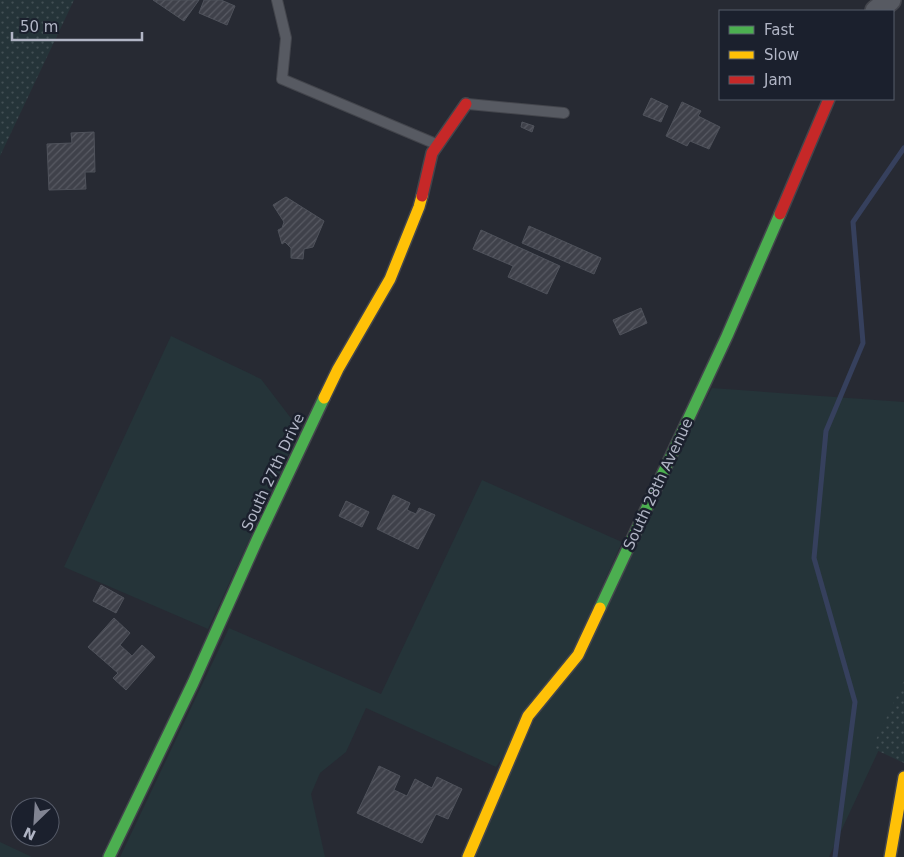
<svg xmlns="http://www.w3.org/2000/svg" width="904" height="857" font-family="'DejaVu Sans',sans-serif">
<style>
.grass{fill:#253439}
.park{fill:url(#park-dots)}
.lines{fill:none;stroke-linecap:round;stroke-linejoin:round}
.stream{stroke:#36405d;stroke-width:5}
.building{fill:url(#building-hatch);stroke:#4f525b}
.lane-casing{stroke:#43454c;stroke-width:12}
.street-casing{stroke:#43454c;stroke-width:24}
.fast-casing{stroke:#43454c;stroke-width:14}
.slow-casing{stroke:#43454c;stroke-width:14}
.jam-casing{stroke:#43454c;stroke-width:14}
.lane{stroke:#575a62;stroke-width:10}
.street{stroke:#575a62;stroke-width:21}
.fast{stroke:#4caf50;stroke-width:11}
.slow{stroke:#ffc107;stroke-width:11}
.jam{stroke:#c62828;stroke-width:11}
.labels{text-anchor:middle;stroke-width:5;stroke-linejoin:round;paint-order:stroke}
.street-label{font-size:15px;fill:#b1b5c5;stroke:#1b202d}
</style>
<defs>
<pattern id="park-dots" width="8" height="8" patternUnits="userSpaceOnUse" patternTransform="scale(1.25)"><rect width="8" height="8" fill="#253439"/><path d="M2 2h.1M6 6h.1" fill="none" stroke="#424f54" stroke-width="1.8" stroke-linecap="round"/></pattern>
<pattern id="building-hatch" width="6" height="6" patternUnits="userSpaceOnUse" patternTransform="scale(1.25)"><rect width="6" height="6" fill="#3f414a"/><path d="M-1 1l2-2M0 6l6-6M5 7l2-2" fill="none" stroke="#585a63"/></pattern>
</defs>
<rect width="100%" height="100%" fill="#272a33"/>
<path class="grass" d="M171 336 261 379 300 430 208 629 64 567Z
M712 388 904 402V732L890 726 829 857H474L533 723Z
M482 480 622 542 572 654 496 767 366 708 346 752 320 773 311 794 325 857H120L229 628 381 694Z
M0 842 32 857H0Z"/>
<path class="park" d="M0 0H74L0 156Z
M904 681V763L872 748Z"/>
<g class="lines">
<path class="stream" d="M835 857 855 702 814 558 826 431 863 343 853 222 904 148"/>
</g>
<path class="building" d="M153 0H199L184 21Z
M204 0H221L235 6 227 25 199 13Z
M651 98 668 106 661 122 643 115Z
M682 102 701 111 698 116 720 127 709 149 690 141 687 146 666 136Z
M522 122 534 126 532 132 521 127Z
M94 132 95 172H85L86 189 49 190 47 144 72 143 71 133Z
M286 197 324 221 313 247 304 249 303 259 291 258V248L285 242 282 244 278 230 282 228 284 222 273 205Z
M529 226 601 258 594 274 522 243Z
M481 230 560 266 547 294 508 277 513 266 473 249Z
M641 308 647 323 620 335 613 320Z
M393 495 410 503 407 510 416 514 419 508 435 515 418 549 377 529Z
M346 501 369 512 362 527 339 516Z
M101 585 124 598 116 613 93 601Z
M114 618 130 633 120 645 132 656 142 645 155 657 126 690 113 678 118 673 88 647Z
M379 766 400 776 394 790 407 796 415 779 432 788 437 777 462 789 448 819 436 814 422 843 357 813Z"/>
<g class="lines">
<g class="lane-casing">
<path id="lane" d="M277 0 286 38 282 79 436 144
M468 104 564 113"/>
</g>
<g class="street-casing">
<path id="street" d="M876 11 890 0"/>
</g>
<g class="fast-casing">
<path id="fast" d="M600 608 727 336 780 214
M109 857 193 683 257 540 324 398"/>
</g>
<g class="slow-casing">
<path id="slow" d="M324 398 338 369 390 279 419 207 422 196
M468 857 528 716 578 655 600 608
M890 857 904 777"/>
</g>
<g class="jam-casing">
<path id="jam" d="M422 196 432 153 466 104
M780 214 829 99"/>
</g>
<use href="#lane" class="lane"/>
<use href="#street" class="street"/>
<use href="#fast" class="fast"/>
<use href="#slow" class="slow"/>
<use href="#jam" class="jam"/>
</g>
<g class="labels">
<g class="street-label">
<text transform="translate(273 472) rotate(-65)" y="5">South 27th Drive</text>
<text transform="translate(658 484) rotate(-65)" y="5">South 28th Avenue</text>
</g>
</g>
<rect x="719" y="10" width="175" height="90" fill="#1b202d" stroke="#575c6a"/>
<rect x="729" y="26" width="25" height="8" fill="#4caf50" stroke="#575c6a"/>
<text x="764" y="35" font-size="15" fill="#b1b5c5">Fast</text>
<rect x="729" y="51" width="25" height="8" fill="#ffc107" stroke="#575c6a"/>
<text x="764" y="60" font-size="15" fill="#b1b5c5">Slow</text>
<rect x="729" y="76" width="25" height="8" fill="#c62828" stroke="#575c6a"/>
<text x="764" y="85" font-size="15" fill="#b1b5c5">Jam</text>
<g transform="translate(35 822) rotate(205)"><circle r="24" fill="#1b202d" stroke="#575c6a"/>
<path d="M0-4L9 19L0 12L-9 19Z" fill="#818492"/>
<text y="-8" font-size="14" font-weight="bold" text-anchor="middle" fill="#b1b5c5">N</text>
</g>
<path d="M12 32v8h130v-8" fill="none" stroke="#b1b5c5" stroke-width="2.5"/>
<text x="20" y="32" font-size="15" fill="#b1b5c5" stroke="#1b202d" stroke-width="4" paint-order="stroke">50 m</text>
</svg>
